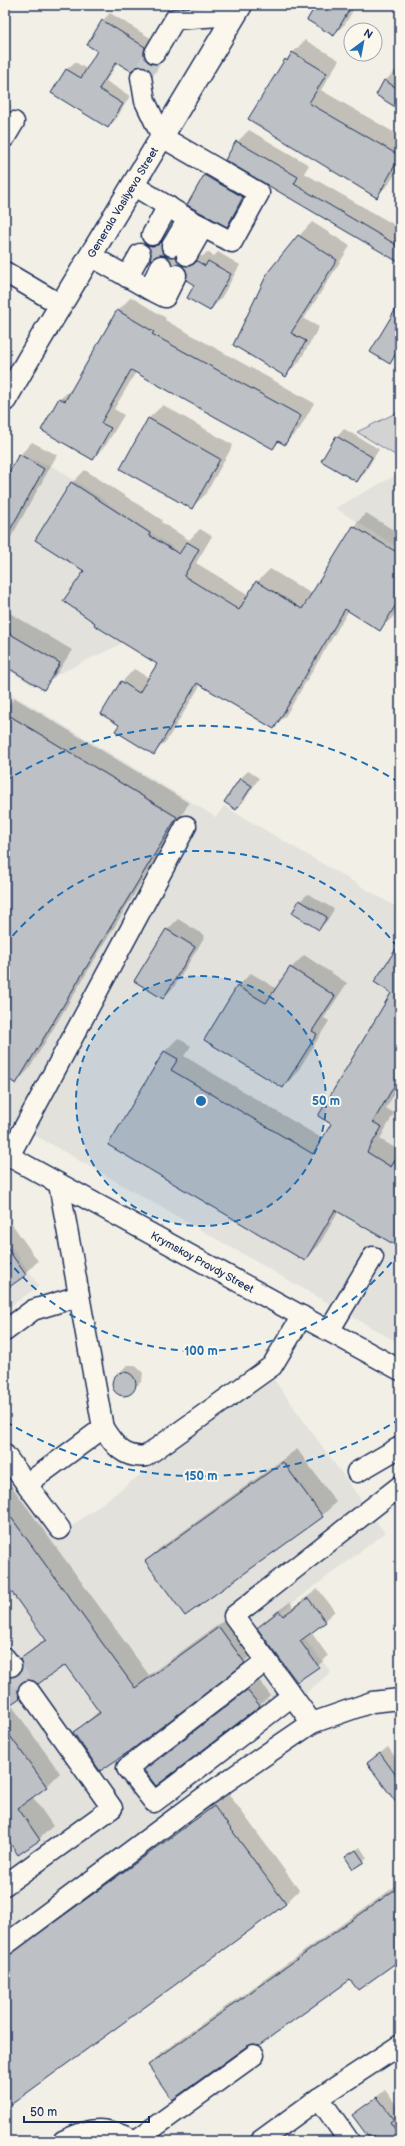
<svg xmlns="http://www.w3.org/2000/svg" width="405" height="2146" font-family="'Balsamiq Sans',sans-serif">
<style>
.built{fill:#e2e1dc}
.green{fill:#d2d3d2;stroke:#768198}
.shadow{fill:#0003}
.building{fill:#bdc0c4;stroke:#1b2f5e}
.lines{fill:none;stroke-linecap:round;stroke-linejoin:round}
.minor-tunnel{stroke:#c7c9cb;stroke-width:20;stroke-dasharray:20 10;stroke-linecap:butt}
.minor-casing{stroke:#1b2f5e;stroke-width:23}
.major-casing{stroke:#1b2f5e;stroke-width:25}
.minor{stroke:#fbf7ec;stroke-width:20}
.major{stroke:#fbf7ec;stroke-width:22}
.ring{fill:none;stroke:#1f6fb2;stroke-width:2;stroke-dasharray:7 5}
.labels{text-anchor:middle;stroke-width:4;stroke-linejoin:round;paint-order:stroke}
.street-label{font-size:11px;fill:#1b2f5e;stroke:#fbf7ec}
.centre{fill:#1f6fb2;stroke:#fbf7ec;stroke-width:2}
.ring-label{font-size:12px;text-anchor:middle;font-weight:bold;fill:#1f6fb2;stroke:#fbf7ec;stroke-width:4;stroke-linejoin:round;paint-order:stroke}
</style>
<rect width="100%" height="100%" fill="#f2efe6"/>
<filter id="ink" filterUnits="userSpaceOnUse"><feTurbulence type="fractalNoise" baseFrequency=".025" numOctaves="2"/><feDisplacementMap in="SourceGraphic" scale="8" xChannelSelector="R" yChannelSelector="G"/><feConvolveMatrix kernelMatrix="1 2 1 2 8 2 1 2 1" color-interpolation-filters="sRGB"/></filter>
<g filter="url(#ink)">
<path class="built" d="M19 454 56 468 177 550 119 645 33 686 5 668V477Z
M400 473V549L335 508Z
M5 690 216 817 224 806 400 909V1344L5 1118Z
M5 1237 39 1286 5 1310Z
M272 1377 385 1533 282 1611 331 1672 170 1808 175 1817 5 1938V1447L65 1531Z"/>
<path class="green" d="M400 411V458L357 432Z"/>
<path class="shadow" d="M317 5H356L345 24 334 34Z
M110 13 152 39 162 57 151 70 146 65 118 62 106 81 130 96 116 119 108 127 52 92 67 69 75 62 87 69 98 50 102 21Z
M305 40 339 60 321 90 400 136V165L389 184 376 196 250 119 286 60Z
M397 69 400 71V109L385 81Z
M5 101 12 106 5 117Z
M249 130 309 165 304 173 400 228V261L227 160 237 142Z
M216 164 254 186 238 215 227 225 188 204 205 175Z
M312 222 350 246 304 319 319 327 299 362 286 375 299 236Z
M159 235H169L176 244 165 255H155L148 245Z
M179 246 191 253 180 264H173L168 256Z
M207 252 214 256 218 252 240 265 220 300 210 310 183 265 192 256H203Z
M131 297 166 318 165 320 314 403 299 430 285 443 280 441 273 448 136 372 114 409 124 415 106 445 92 459 60 399 75 386 118 311Z
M400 304V352L389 362Z
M163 405 233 445 205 495 191 508 121 468 149 418Z
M344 429 379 449 364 474 357 481 322 460 337 436Z
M32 442 57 455 5 548V481L20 455Z
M85 470 162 520 161 522 189 540 200 529 212 536 196 563 249 595 257 582 270 569 312 594 354 526 366 513 400 534V605L393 617 380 629 349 610 286 715 273 728 201 684 167 740 154 753 120 725 122 682 134 669 149 678 158 663 96 623 85 571 72 483Z
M5 610 72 650 56 675 43 688 5 665Z
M15 698 189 803 29 1069 16 1083 5 1076V708Z
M248 771 259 778 244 801 236 809 240 779Z
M308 894 334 909 327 921 319 928 300 901Z
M178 919 205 936 174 987 163 998 167 930Z
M400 948V1084L386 1108 394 1113 380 1139 400 1151V1247L339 1211 318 1246 304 1260 109 1144 164 1052 178 1038 191 1046 184 1056 323 1139 332 1123 392 993Z
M304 955 347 983 324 1018 329 1021 296 1074 283 1087 205 1040 238 986 251 973 277 989 291 968Z
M12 1224 38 1261 25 1274 5 1288V1229Z
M127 1365H135L143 1373 142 1381 125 1396 118 1394 112 1385 114 1378Z
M297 1449 336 1502 322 1516 146 1561 160 1548Z
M5 1477 149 1675 233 1614 258 1648 244 1662 130 1750 74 1733 99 1711 65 1664 32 1678 33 1683 10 1703 60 1773 46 1787 32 1796 53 1826 39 1839 5 1834V1667L15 1659 22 1664 21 1659 46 1638 5 1581Z
M318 1589 335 1611 311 1632 328 1656 318 1666 258 1628 268 1618 290 1602 293 1607Z
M259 1680 270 1695 259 1706 145 1770 156 1759Z
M388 1747 400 1764V1807L368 1763Z
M228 1793 299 1890 285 1904 5 2108V1955Z
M360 1847 367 1858 363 1862 346 1857Z
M400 1883V1959L351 1978 253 2043 149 2065 162 2052Z
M385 2090 400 2110 397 2115 400 2118V2141H379L354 2115Z"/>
<path class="building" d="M316 5H352L334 36 307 20Z
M102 20 145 47 144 53 145 58 149 63 155 64 151 71 145 66H140L131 71 116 62 99 89 123 104 108 128 51 93 66 69 81 78 97 51 87 45Z
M292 52 327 73 309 103 400 156 377 198 248 119 285 59 287 61Z
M384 80 400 90V110L376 95Z
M236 141 298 177 294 184 400 247V263L225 160Z
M204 175 243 197 227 227 187 205Z
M298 235 337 260 291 333 306 341 286 377 233 345 268 272Z
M162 241V251L166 256 160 255 150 260 151 254 147 245H158Z
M197 261 205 266 208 261 231 274 210 311 187 298 194 285 186 280 187 274 182 265H192Z
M400 302V346L390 364 370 352Z
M117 310 154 332 152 334 301 416 285 445 278 441 273 449 131 370 101 423 111 428 93 460 41 430 59 398 65 401Z
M148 418 220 459 192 509 120 469Z
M336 436 372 457 357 482 321 461Z
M19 454 44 469 5 539V479Z
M71 482 150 533 149 535 179 554 187 542 199 549 184 576 239 610 256 581 302 609 353 526 400 554V598L380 631 345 609 274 729 197 683 154 755 115 731 119 725 101 714 121 681 139 693 157 664 94 625 95 623 63 601 84 571 35 540Z
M5 631 60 663 44 690 5 666Z
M5 713 177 817 16 1084 5 1077Z
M240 778 252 786 236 810 224 802Z
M299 900 327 917 319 930 292 913Z
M166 929 195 947 163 999 134 981Z
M400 943V1076L373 1122 382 1127 367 1152 391 1167 400 1152V1248L335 1210 305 1261 108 1145 164 1051 178 1059 171 1070 313 1154 331 1124 318 1116 391 993 374 982Z
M290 967 335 996 312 1031 317 1034 283 1088 204 1040 237 986 266 1003Z
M5 1245 26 1275 5 1290Z
M112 1384a12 12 0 1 1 24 0a12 12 0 1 1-24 0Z
M283 1462 323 1517 185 1616 145 1561Z
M5 1509 135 1688 219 1627 245 1663 130 1751 100 1771 73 1732 100 1713 65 1665 38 1684 28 1680 22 1682 18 1692 20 1698 5 1708V1675L12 1677 18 1675 22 1665 20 1659 46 1640 5 1583Z
M308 1598 326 1622 300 1641 319 1667 297 1682 257 1628 279 1611 283 1616Z
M247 1690 260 1706 156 1786 144 1770Z
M5 1729 47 1787 18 1808 40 1840 18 1855 5 1835Z
M380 1753 400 1781V1808L367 1763Z
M214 1806 286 1904 5 2109V1958Z
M356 1850 364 1862 353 1869 345 1857Z
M400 1886V1960L358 1990 350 1980 259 2045 253 2044 247 2046 172 2100 148 2065Z
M377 2097 394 2119 390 2122 400 2136V2141H378L373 2135 369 2138 352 2115Z"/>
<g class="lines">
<path class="minor-tunnel" d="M141 77 155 53
M11 1666 29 1691"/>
<g class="minor-casing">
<g id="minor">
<path d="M155 53 175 19 235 15"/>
<path d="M141 77 145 101 162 137 259 193 232 242 188 219 172 246"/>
<path d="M5 137 14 122"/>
<path d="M133 185 188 219"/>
<path d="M152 235 168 206"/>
<path d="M187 255 203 227"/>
<path d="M91 256 149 289 161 266"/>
<path d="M5 272 61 305"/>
<path d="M127 277 140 254"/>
<path d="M149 289 165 297 176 275"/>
<path id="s1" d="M5 1154 400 1370"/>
<path d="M9 1156 186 826"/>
<path d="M59 1184 103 1428C114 1445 124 1459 146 1456L272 1366 302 1316"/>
<path d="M5 1331 33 1310 79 1296"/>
<path d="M329 1331 373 1257"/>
<path d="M5 1455 60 1529"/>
<path d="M357 1472 400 1447"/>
<path d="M27 1484 103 1428"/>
<path d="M400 1486 234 1616 312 1723 372 1702 400 1699"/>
<path d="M5 1658 11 1666"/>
<path d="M266 1661 127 1768 154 1802 292 1696"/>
<path d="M5 1885 112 1808 29 1691"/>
<path d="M5 1945 204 1797 312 1723"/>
<path d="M319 2098 349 2141"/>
<path d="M63 2141C95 2126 102 2127 134 2140"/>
<path d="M135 2141 254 2055"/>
<path d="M260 2141 319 2098 400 2045"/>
</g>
</g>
<g class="major-casing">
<g id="major">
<path id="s2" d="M5 400 32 353 241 5"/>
</g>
</g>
<use href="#minor" class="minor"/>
<use href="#major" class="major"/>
</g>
</g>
<circle cx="201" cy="1101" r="125" fill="#1f6fb2" fill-opacity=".12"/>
<g class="ring">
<circle cx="201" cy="1101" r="125"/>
<path d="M399 1253A250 250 0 0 1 5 1257M5 945A250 250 0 0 1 399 949"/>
<path d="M400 1419A375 375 0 0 1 5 1421M5 781A375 375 0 0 1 400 783"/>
</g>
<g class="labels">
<g class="street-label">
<text dy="4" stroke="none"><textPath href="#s2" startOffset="230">Generala Vasilyeva Street</textPath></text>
<text dy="4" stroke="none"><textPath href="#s1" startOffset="225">Krymskoy Pravdy Street</textPath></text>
</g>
</g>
<circle cx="201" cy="1101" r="6" class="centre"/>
<g class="ring-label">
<text x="326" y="1105">50 m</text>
<text x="201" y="1355">100 m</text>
<text x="201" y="1480">150 m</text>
</g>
<rect width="405" height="2146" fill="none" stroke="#fbf7ec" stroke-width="20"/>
<rect x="10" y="10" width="385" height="2126" fill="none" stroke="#1b2f5e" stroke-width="1.5" filter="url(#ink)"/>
<g transform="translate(363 42) rotate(32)"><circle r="19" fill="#fbf7ec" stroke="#a1a7b3"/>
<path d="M0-3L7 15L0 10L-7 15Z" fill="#1f6fb2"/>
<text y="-6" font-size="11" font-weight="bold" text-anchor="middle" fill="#1b2f5e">N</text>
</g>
<path d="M24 2116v6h125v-6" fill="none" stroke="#1b2f5e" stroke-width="2"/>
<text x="30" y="2116" font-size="12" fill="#1b2f5e" stroke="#fbf7ec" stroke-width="3" paint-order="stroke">50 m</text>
</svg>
